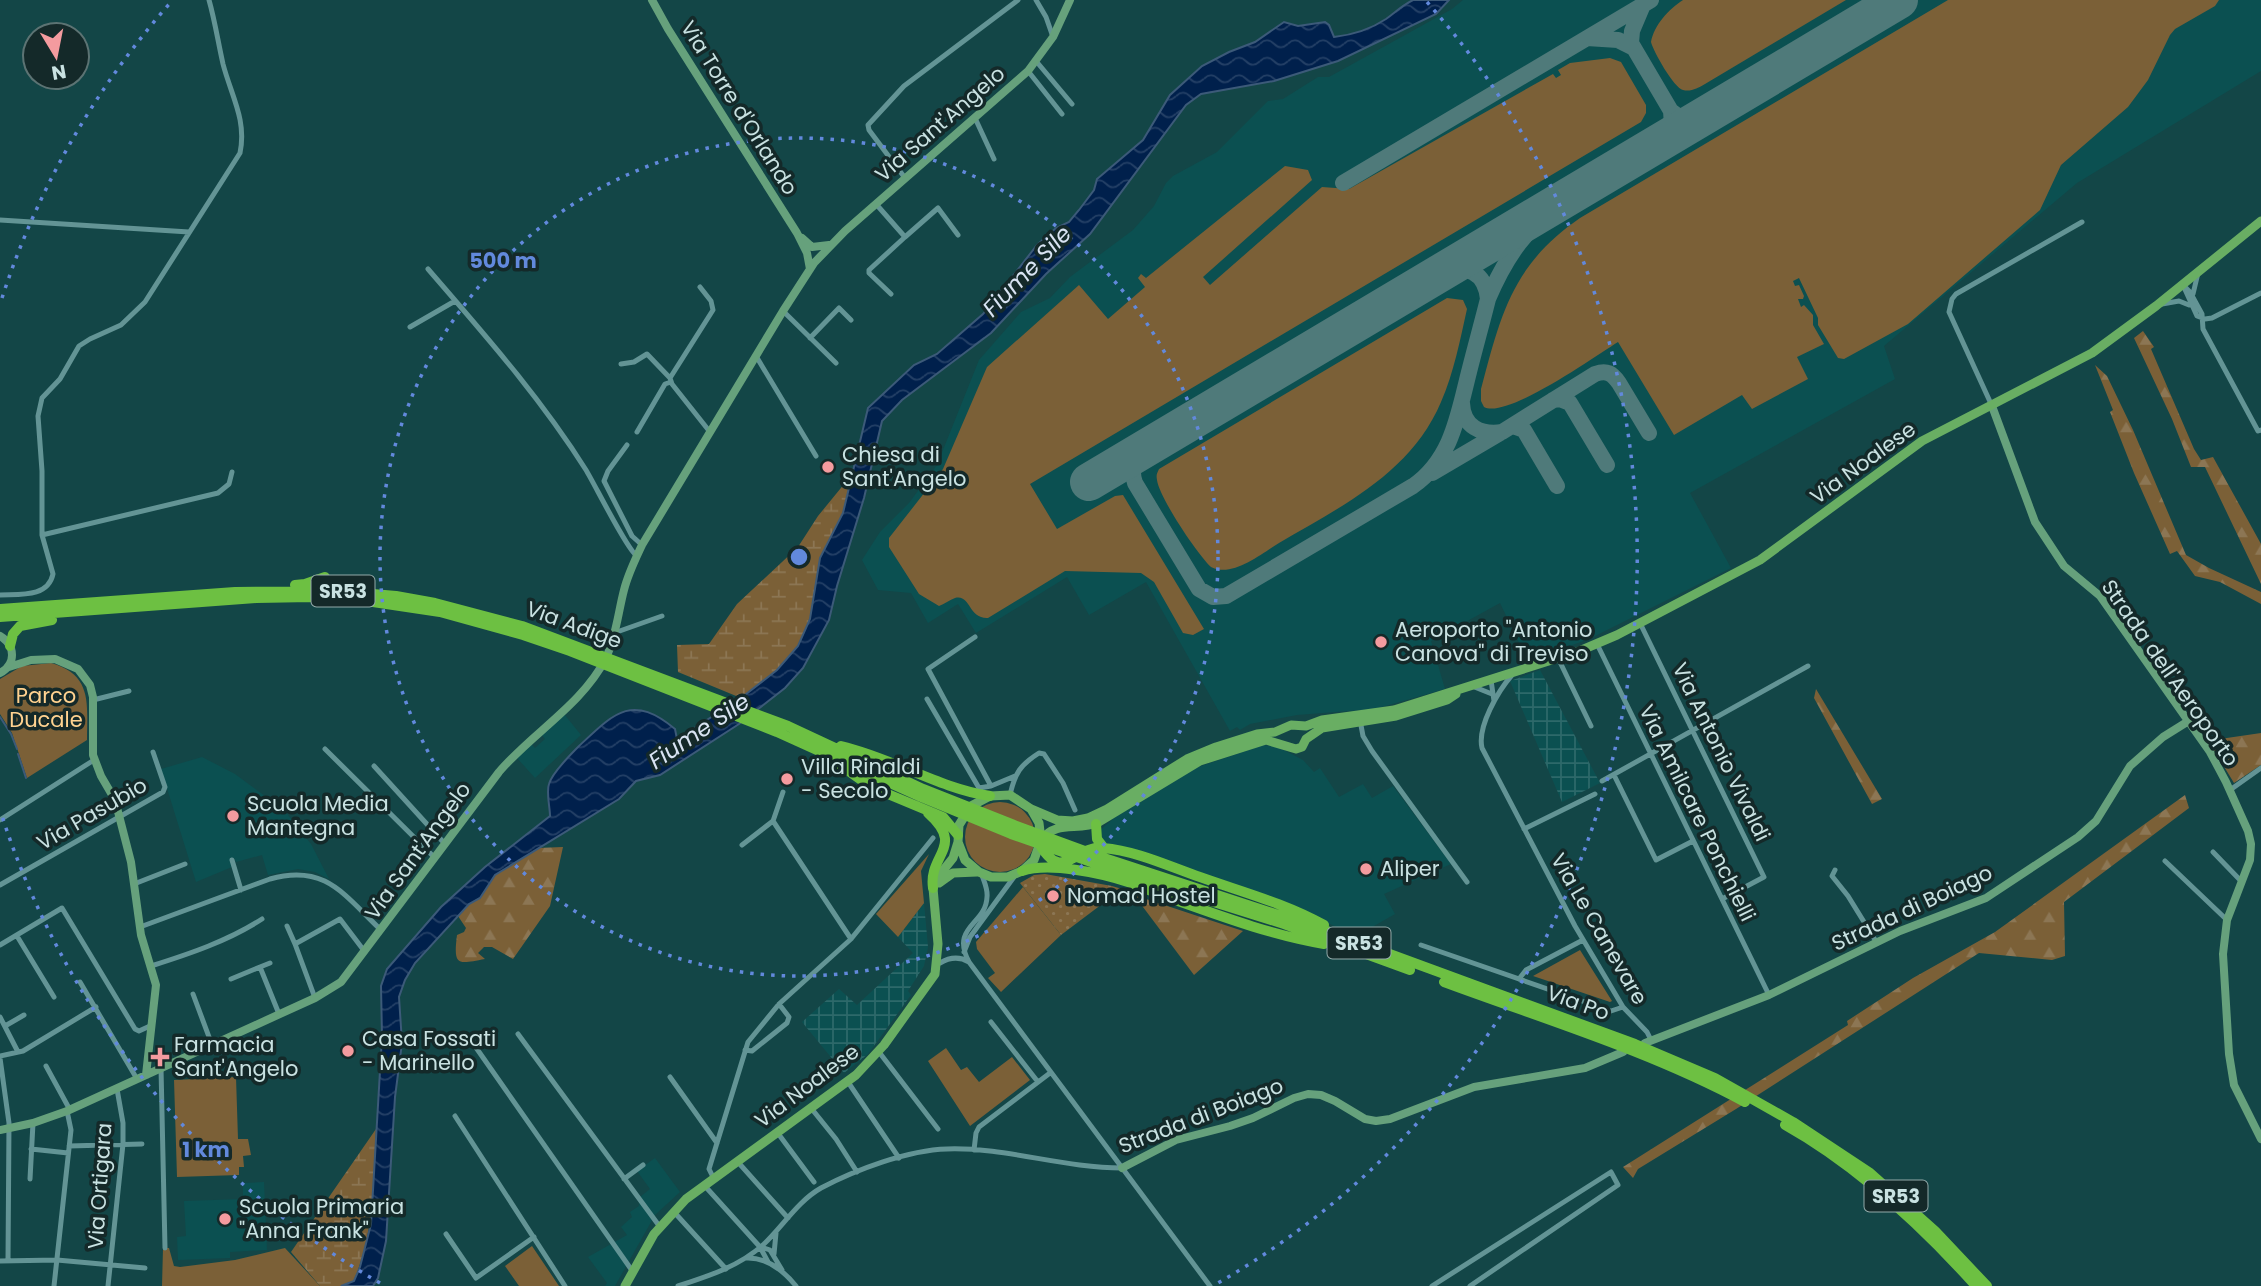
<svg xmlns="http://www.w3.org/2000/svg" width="2261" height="1286" font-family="Poppins,sans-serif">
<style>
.built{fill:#0b5051}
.industrial{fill:url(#industrial-grid)}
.green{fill:#7b6037}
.forest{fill:url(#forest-firs)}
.wetland{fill:url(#wetland-marsh)}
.garden{fill:url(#garden-dots)}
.water{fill:url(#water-waves);stroke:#3c5a79;stroke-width:2}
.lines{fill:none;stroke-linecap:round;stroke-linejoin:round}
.stream{stroke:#3c5a79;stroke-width:2}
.taxiway{stroke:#4f7a7a;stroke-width:16}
.runway{stroke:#4f7a7a;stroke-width:38}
.street{stroke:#639495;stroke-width:5}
.secondary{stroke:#66a17c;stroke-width:8}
.primary{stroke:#69ae63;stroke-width:9}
.highway{stroke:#6dc042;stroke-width:10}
.ring{fill:none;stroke:#6289dc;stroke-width:3.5;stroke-dasharray:3.5 7}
.poi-dot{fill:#f49b9f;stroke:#142929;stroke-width:2.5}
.labels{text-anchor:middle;stroke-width:7;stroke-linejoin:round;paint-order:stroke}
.shield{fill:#142929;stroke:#93aaaa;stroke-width:2}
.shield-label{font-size:19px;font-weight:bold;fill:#c9e2e2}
.street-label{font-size:21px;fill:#c9e2e2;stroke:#142929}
.poi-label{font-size:21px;fill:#c9e2e2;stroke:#142929;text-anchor:start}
.park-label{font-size:21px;fill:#ffd290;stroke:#142929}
.water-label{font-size:23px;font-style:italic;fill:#d9e4f3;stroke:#142929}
.centre{fill:#6289dc;stroke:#142929;stroke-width:3.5}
.ring-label{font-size:21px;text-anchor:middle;font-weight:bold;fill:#6289dc;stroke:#142929;stroke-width:7;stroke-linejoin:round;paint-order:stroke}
</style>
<defs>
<pattern id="industrial-grid" width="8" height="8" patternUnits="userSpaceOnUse" patternTransform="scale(1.75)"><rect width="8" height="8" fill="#0b5051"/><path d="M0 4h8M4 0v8" fill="none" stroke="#2d696a"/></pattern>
<pattern id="forest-firs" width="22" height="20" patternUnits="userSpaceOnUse" patternTransform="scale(1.75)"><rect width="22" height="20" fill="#7b6037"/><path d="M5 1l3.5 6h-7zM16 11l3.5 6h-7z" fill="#8c7654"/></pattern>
<pattern id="wetland-marsh" width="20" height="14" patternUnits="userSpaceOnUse" patternTransform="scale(1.75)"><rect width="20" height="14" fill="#7b6037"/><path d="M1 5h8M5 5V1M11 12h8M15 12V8" fill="none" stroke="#8c7654"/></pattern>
<pattern id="garden-dots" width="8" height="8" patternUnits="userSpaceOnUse" patternTransform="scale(1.75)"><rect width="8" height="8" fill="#7b6037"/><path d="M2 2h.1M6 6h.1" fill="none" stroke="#8c7654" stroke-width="1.8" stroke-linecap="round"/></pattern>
<pattern id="water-waves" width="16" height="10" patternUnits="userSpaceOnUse" patternTransform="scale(1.75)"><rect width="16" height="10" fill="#00204c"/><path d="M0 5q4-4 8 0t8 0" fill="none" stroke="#244066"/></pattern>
</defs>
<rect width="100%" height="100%" fill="#134647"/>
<path class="built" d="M1463 0H2261V71L2077 183 1884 346 1895 379 1690 493 1731 568 1589 639 1528 661 1500 603 1431 641 1445 689 1375 709 1297 715 1250 724 1240 730 1237 727 1230 731 1146 582 1089 615 1067 577 976 633 958 604 928 623 911 593 878 590 862 560 880 532 909 503 937 465 979 360 1021 312 1050 298 1070 277 1133 230 1154 206 1166 183 1173 176 1217 152 1268 101 1283 99 1318 77H1329L1452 9Z
M564 714 581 735 535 778 517 758 531 744 535 748 545 739 541 734Z
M1263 745 1278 747 1303 760 1314 772 1320 768 1339 797 1363 784 1372 798 1393 786 1451 864 1384 894 1395 914 1360 934 1354 935 1280 901 1103 844 1099 831 1114 818 1198 767Z
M202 757 235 774 284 810 311 844 329 879 315 872 298 869 268 875 262 855 236 862 234 858 230 859 232 867 196 882 161 769Z
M655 1158 680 1192 655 1215 615 1286H605L607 1283 588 1257 627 1235 621 1227 632 1217 630 1212 639 1206 640 1197 650 1189 637 1171Z
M264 1182 267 1250 230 1252V1258L178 1260 177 1237 186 1236 184 1201 243 1199V1183Z"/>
<path class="industrial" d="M1540 670 1600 783 1562 802 1510 681Z
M924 903 928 947 924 966 908 991 911 995 868 1054 844 1073 802 1022 839 989 857 1005 913 953 898 937Z"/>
<path class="green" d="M1683 0H1846L1705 84C1698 88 1691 92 1683 90 1674 88 1653 51 1651 42 1654 25 1669 9 1683 0Z
M1948 0H2219L2215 6 2175 29 2170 35 2148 80 2128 107 2061 165 2040 210 1908 324 1844 359 1838 358 1818 325V318L1799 278 1793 281 1795 286 1799 285 1804 296 1803 299H1798L1801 307 1804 305 1813 315V325L1824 344 1797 357 1808 379 1752 409 1742 395 1674 435 1618 342C1594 357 1507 419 1484 407L1481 401V389C1501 314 1512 265 1580 218Z
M1610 58 1621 62 1646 105V113L1641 122 1030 484 1057 529 1115 496 1123 495 1204 629 1193 635 1183 633 1154 582 1141 573 1065 571 988 618C968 619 971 594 955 598 950 600 944 604 939 606L919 594 889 547V538L943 469 987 367 1079 285 1108 319 1145 287 1138 278 1141 274 1146 278 1285 166 1308 170 1312 180 1203 277 1210 285 1322 187 1349 189 1553 74 1556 78 1561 75 1558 70 1570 63Z
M1447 298 1463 300 1467 309C1460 340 1454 372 1441 402 1411 473 1342 506 1279 543 1261 554 1232 578 1211 567 1197 554 1159 497 1157 480 1156 474 1157 474 1159 469Z
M51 663C93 675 87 704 87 740L27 778 12 733 0 714V679L22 666Z
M965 837a35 35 0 1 1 70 0a35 35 0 1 1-70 0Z
M929 854 921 871 924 903 898 937 876 914Z
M1023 887 1061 935 1001 992 988 978 995 973 977 949 976 942Z
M1580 950 1612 1001 1610 1002 1533 976Z
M946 1048 961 1070 967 1067 979 1082 1012 1057 1030 1080 970 1126 928 1061Z
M236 1077 238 1139H248L251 1155 243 1156 244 1167H239V1175L177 1177 174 1080Z
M532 1246 559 1286H519L505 1266Z
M163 1248H169L174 1266 180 1267 235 1260 285 1248 320 1286H162Z"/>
<path class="forest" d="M2143 331 2154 347 2151 349 2194 449 2201 460 2213 457 2261 544V584L2205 467H2191L2172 419 2134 338Z
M2095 365 2107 376 2133 430 2186 555 2209 568 2261 592V604L2220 582 2195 576 2177 551 2170 554 2134 473 2110 412 2113 410Z
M1816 689 1882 799 1872 804 1814 698Z
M2261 733V765L2234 783 2208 740V735L2220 739Z
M2185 795 2189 808 2064 902 2065 956 2052 960 1979 953 1736 1109 1638 1169 1633 1178 1623 1167 1848 1025 1847 1021 1913 978 1995 932Z
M563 847 550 906 513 959 492 947H484L478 953 485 959C458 964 453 967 457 935L464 932 466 928 458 916 469 904 480 898 494 875 537 848Z
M1134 895 1243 931 1194 975Z"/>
<path class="wetland" d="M854 472 843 513 820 558 810 619 798 646 777 670 741 698 678 672 677 645 709 644 737 604 798 547 818 516Z
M376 1129C373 1180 375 1234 353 1282L341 1286H320L291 1252Z"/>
<path class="garden" d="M1045 874 1112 886 1122 889 1061 935 1020 883 1034 875Z"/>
<path class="water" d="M1413 0H1449L1436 14 1338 61 1274 81 1201 94 1186 105 1090 234 1046 274 991 333 902 400 882 421 864 498 837 586 829 620 803 668 785 688 739 724 660 775 636 781 619 799 495 875 480 898 469 904 415 963 405 980 399 997 402 1043 395 1097 386 1241 378 1278 373 1286H341L354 1281 360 1267 371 1224 382 1037 381 986 387 969 441 907 485 867 550 816C550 807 546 792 549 784 552 773 571 754 579 746 614 713 632 693 675 729L677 739 741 698 777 670 798 646 810 619 820 558 843 513 868 408 914 365 937 354 983 314 1037 245 1056 228 1069 222 1079 210 1094 190 1097 179 1143 140 1170 95 1202 66 1229 52 1255 42 1284 22 1298 26 1325 22 1329 25 1334 37C1351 35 1371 29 1386 19 1396 12 1401 6 1413 0Z"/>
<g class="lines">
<path class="stream" d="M0 717 11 734 17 749
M18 754 26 778"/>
<path class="taxiway" d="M1643 5 1632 31 1631 43 1671 111 1672 125 1667 138
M1587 38 1618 40 1632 47
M1671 111 1682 119H1698
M1343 183 1651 0
M1442 272C1466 265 1485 271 1488 299 1507 254 1528 226 1568 197
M1553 400 1560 399 1570 403 1607 465
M1462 403C1463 427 1481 435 1502 432L1595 374C1607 370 1612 373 1619 383L1649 433
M1513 426 1524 430 1557 486
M1150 446C1136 456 1129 465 1135 483L1199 589 1213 597 1226 596 1413 486C1452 459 1458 415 1469 372 1475 348 1482 323 1488 299
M1432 473 1500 433"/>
<path class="runway" d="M1089 482 1899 0"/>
<path class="street" d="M1036 0 1046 17 1053 37
M1036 61 1072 104
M1028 71 1062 114
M975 118 994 159
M905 178 869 130 868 125 904 86 1018 0
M876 204 905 237 938 208 958 235
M0 220 189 232
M428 269C484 334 540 397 586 470 595 485 628 551 637 556
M2183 285 2190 292 2202 314 2203 329 2258 431 2261 430
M2183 285 2197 316 2205 319 2212 318 2261 293
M700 287 711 301 713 310 670 378 672 384 710 432
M891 294 869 273V270L905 237
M2193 294 2198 273
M2162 304 2179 301 2189 305
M783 311 836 363
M410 327 455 301
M810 338 839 308 851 320
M756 356 816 456
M621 364 634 362 647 354 670 378
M1992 406 1949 312 1952 299 1956 294 2082 222
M637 432 665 384 671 382
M627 445 608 471 604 481 632 536 642 545
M42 535 218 493 229 484 232 472
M0 595C19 594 48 598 53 574L42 535V471L38 416 42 398 60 379 79 346 90 339 121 325 145 302 240 153C247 120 231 95 223 64 218 42 215 21 209 0
M1640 623 1764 877 1747 886
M614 633 662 616
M975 637 928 669 991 786 1015 776
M1597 644 1769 995
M1558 658 1591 726
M1512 675C1498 691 1477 727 1482 748L1575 926 1623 1007 1647 1032 1651 1040
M1491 680 1494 701
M1472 686 1492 694
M927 699 979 788 991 786
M93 700 129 691
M1360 720 1363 736 1372 751 1467 882
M325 749 435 858
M374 766 445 844
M1614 775 1656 860 1693 841
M1602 781 1808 666
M2230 790 2261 768
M1010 795C1015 773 1020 765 1039 753L1044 754 1063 783 1075 810
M0 820 94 760
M773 821 783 792
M1524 829 1595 794
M742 845 773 821 851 939
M2213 852 2241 881
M232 860 241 890
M2165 861 2227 920
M1835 870 1832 876 1848 896 1877 943
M982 875C984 882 988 889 987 897 986 925 950 926 969 962L1210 1286
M134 884 185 864
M0 885 163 792 165 787 153 752
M1722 899 1739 890
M287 926 295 944
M140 927 270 879C325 863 344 895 381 930
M17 936 54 997
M0 945 62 908 135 1029 139 1031 150 1026
M1421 945 1611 1011 1623 1007
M964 952 970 937 1014 877
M940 963C950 957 959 956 969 962
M151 966C189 954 228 941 262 919
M260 967 270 963
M231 979 260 967 279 1014
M1519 979 1526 970 1583 940
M80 982 137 1079
M193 994 212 1045
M315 998 295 944 340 919 365 952
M0 1017 18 1052
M991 1022 1038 1082
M5 1026 24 1015
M518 1034 660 1227
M470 1039 633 1272
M745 1050 752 1051 787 1023 789 1017 779 1004
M879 1052 938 1129
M0 1056 23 1051 96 1007
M0 1058 9 1123 8 1260
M46 1066 70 1110
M161 1068 165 1248
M670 1077 717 1143
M848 1082 899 1158
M811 1108 836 1139 857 1172
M455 1116 565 1286
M777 1132 814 1182
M69 1146 142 1144
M31 1149 68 1153
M974 1150 976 1133 979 1127 1050 1073
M737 1161 788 1218
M713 1177 709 1169 748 1042 779 1004 851 939 933 838
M30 1179 33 1123
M624 1179 643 1165
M704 1185 760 1247 768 1262
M674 1212 726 1269
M446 1234 476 1278 534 1237
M761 1247 770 1250 782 1270
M774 1254 776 1233
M746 1258C767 1257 783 1270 796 1286
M0 1261 57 1260 145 1268
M54 1286 71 1130 67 1111
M108 1286 123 1144V1123L117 1089
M678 1286C709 1276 740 1266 764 1244 783 1226 798 1201 821 1188 855 1170 908 1150 947 1149 1005 1147 1063 1168 1122 1168
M1432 1286 1611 1172 1618 1185 1470 1286"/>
<path class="secondary" d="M652 0 668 29 797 233 807 253 810 269
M802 238 812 247 829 245
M1992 406 2035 522 2064 566 2100 596 2210 752 2226 782 2248 831 2251 844 2250 860 2227 920 2223 954 2229 1054 2234 1085 2261 1139
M0 636C16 646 16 664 0 673
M9 667 31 660 55 659 78 669 90 685 93 697V755L101 776 115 800 131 862 141 935 156 985 146 1075
M1645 1043 1769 995 1900 931 1986 898 2078 837 2096 821 2130 766 2163 737 2187 722
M0 1130 33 1123 67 1111 315 998 341 982 499 772C532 733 582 705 606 658 616 637 618 613 624 590 628 574 635 560 642 545L783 311 814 263 845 231 1028 71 1053 37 1070 0
M1122 1168 1176 1140 1230 1126 1253 1118 1294 1098 1308 1094 1321 1095 1335 1101 1365 1119 1376 1121 1390 1119 1474 1087 1585 1068 1623 1052"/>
<path class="primary" d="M1031 809 1039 823 1041 840 1034 860 1022 871 1008 877H991L979 872 965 860 958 842 959 825 971 806 990 796 1010 795 1031 809 1057 820 1073 821 1088 818 1107 809 1187 759 1216 747 1257 734 1275 732 1291 725 1306 726 1322 720 1394 710 1577 652 1617 635 1760 560 1922 441 2092 353 2156 306 2261 221
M1041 840C1058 819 1077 832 1099 822L1200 761 1266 740 1296 749 1302 747 1306 739 1322 728 1396 716 1447 700 1456 694
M939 883 953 873 977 872
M625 1286 654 1234 686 1199 856 1075 884 1045 935 974 938 944 933 888 937 878 953 858 958 842"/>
<path class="highway" d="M295 585 305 584 325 577
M0 609 235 592 338 591 396 596 435 603 522 626 788 726 923 789 1014 825 1101 857 1327 931 1635 1044 1715 1078 1793 1122 1870 1173 1935 1231 1987 1286
M0 617 256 598 311 597 353 599 440 612 523 635 570 651 777 732 921 797 1011 834 1134 877 1284 924 1410 970
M10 646 13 634 20 626 52 620
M841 746C893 758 938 788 990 796
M833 760 871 787 943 817 958 835
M928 813C966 847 928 854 933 888
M1096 824 1097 839 1104 848
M1040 845C1063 884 1075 845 1103 848 1137 851 1168 866 1200 877 1242 892 1284 903 1324 925
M1022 871C1049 862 1101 873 1128 882 1140 886 1152 892 1164 896 1215 914 1270 935 1324 944
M1444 982C1544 1019 1650 1051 1745 1102
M1785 1125C1858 1166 1921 1225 1976 1286"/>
</g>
<g class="ring">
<circle cx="799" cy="557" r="419"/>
<path d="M380 1283A838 838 0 0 1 2 816M2 298A838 838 0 0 1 171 2M1427 2A838 838 0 0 1 1218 1283"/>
</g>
<g class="poi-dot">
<circle cx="828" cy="467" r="7"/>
<circle cx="1381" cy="642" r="7"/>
<circle cx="787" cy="779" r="7"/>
<circle cx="233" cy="816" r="7"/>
<circle cx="1366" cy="869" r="7"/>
<circle cx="1053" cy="896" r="7"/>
<circle cx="348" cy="1051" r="7"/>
<path d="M156.5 1046.5h7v7h7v7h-7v7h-7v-7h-7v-7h7z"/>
<circle cx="225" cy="1219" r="7"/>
</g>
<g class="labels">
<g class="shield">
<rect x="311.5" y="575.5" width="63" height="31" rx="5"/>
<rect x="1327.5" y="927.5" width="63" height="31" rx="5"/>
<rect x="1864.5" y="1180.5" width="63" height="31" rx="5"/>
</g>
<g class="shield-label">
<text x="343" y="598">SR53</text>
<text x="1359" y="950">SR53</text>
<text x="1896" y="1203">SR53</text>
</g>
<g class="street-label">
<text transform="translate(739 108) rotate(58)" y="7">Via Torre d'Orlando</text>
<text transform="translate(940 124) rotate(-41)" y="7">Via Sant'Angelo</text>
<text transform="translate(1863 463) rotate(-36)" y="7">Via Noalese</text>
<text transform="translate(574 625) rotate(20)" y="7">Via Adige</text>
<text transform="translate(2170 673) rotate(55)" y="7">Strada dell'Aeroporto</text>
<text transform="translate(1721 752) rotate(64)" y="7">Via Antonio Vivaldi</text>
<text transform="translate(1697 813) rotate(64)" y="7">Via Amilcare Ponchielli</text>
<text transform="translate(92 814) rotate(-30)" y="7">Via Pasubio</text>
<text transform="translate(418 851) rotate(-54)" y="7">Via Sant'Angelo</text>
<text transform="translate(1912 908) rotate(-25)" y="7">Strada di Boiago</text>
<text transform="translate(1599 929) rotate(60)" y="7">Via Le Canevare</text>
<text transform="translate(1578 1003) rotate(20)" y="7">Via Po</text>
<text transform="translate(807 1086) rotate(-37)" y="7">Via Noalese</text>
<text transform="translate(1201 1116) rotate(-21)" y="7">Strada di Boiago</text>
<text transform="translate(100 1186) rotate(-86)" y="7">Via Ortigara</text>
</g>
<g class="poi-label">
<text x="842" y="462">Chiesa di<tspan x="842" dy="24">Sant'Angelo</tspan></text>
<text x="1395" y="637">Aeroporto "Antonio<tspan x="1395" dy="24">Canova" di Treviso</tspan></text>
<text x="801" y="774">Villa Rinaldi<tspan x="801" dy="24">- Secolo</tspan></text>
<text x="247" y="811">Scuola Media<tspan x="247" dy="24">Mantegna</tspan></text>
<text x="1380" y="876">Aliper</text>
<text x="1067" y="903">Nomad Hostel</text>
<text x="362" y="1046">Casa Fossati<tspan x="362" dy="24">- Marinello</tspan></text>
<text x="174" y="1052">Farmacia<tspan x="174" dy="24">Sant'Angelo</tspan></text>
<text x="239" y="1214">Scuola Primaria<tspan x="239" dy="24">"Anna Frank"</tspan></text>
</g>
<g class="park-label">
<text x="46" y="703">Parco<tspan x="46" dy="24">Ducale</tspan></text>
</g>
<g class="water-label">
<text transform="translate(1027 271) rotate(-46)" y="8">Fiume Sile</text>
<text transform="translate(699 731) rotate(-34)" y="8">Fiume Sile</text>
</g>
</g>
<circle cx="799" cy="557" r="10" class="centre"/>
<g class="ring-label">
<text x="503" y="268">500 m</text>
<text x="206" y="1157">1 km</text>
</g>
<g transform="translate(56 56) rotate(170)"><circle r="33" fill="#142929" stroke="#5c7373" stroke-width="2"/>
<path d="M0-5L12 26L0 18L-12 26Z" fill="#f49b9f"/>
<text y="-10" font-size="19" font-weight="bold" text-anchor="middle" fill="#c9e2e2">N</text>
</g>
</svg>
